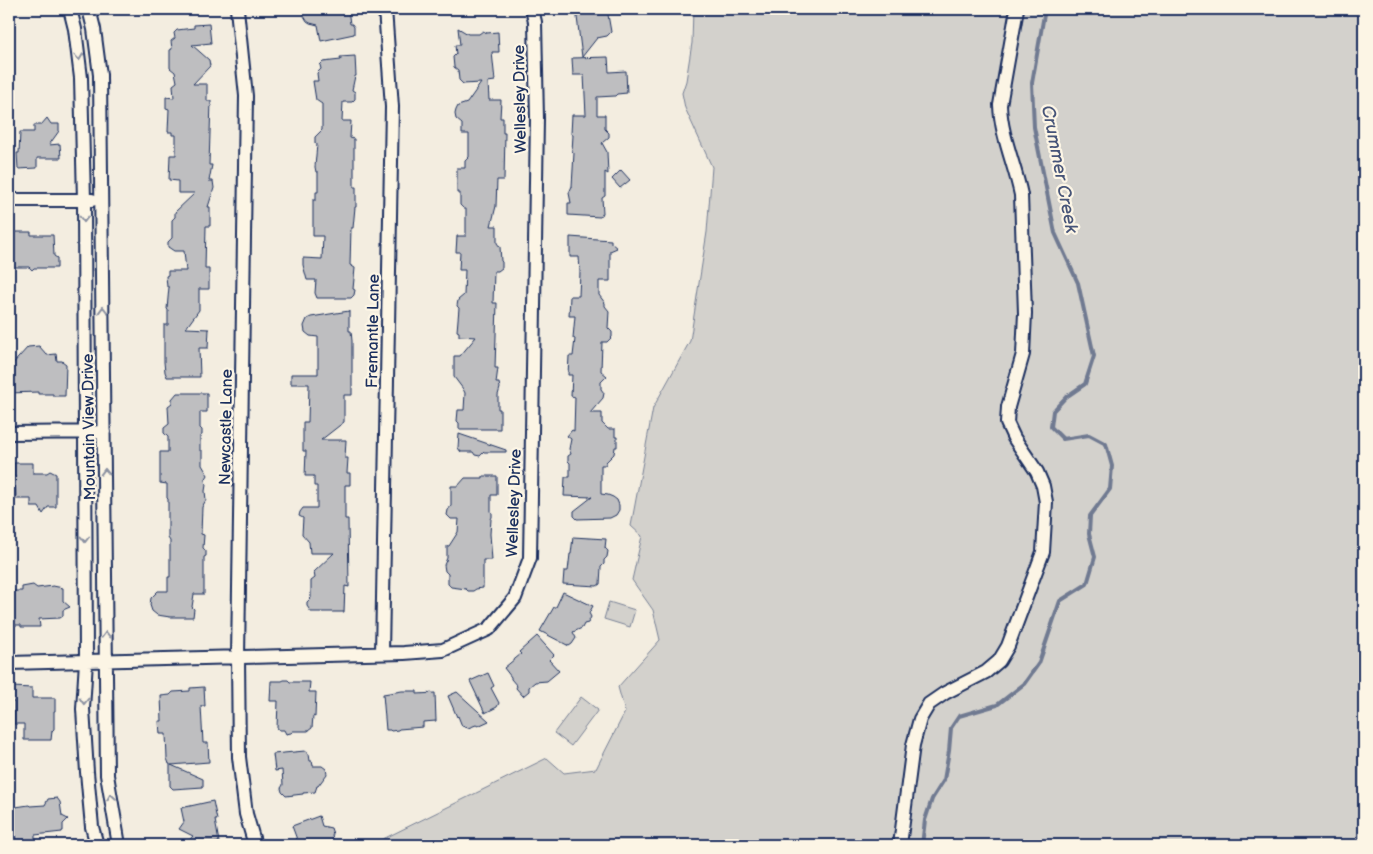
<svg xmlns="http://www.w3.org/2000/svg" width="1373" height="854" font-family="'Balsamiq Sans',sans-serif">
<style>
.green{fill:#d3d1cc;stroke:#778095}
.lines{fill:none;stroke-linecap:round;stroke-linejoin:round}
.stream{stroke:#707a91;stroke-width:4}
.building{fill:#bebec0;stroke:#1b2f5e}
.minor-casing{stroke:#1b2f5e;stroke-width:16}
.minor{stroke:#fcf5e5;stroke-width:12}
.oneway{stroke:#8c92a2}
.labels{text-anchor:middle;stroke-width:4.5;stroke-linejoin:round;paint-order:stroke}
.street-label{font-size:16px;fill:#1b2f5e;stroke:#fcf5e5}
.water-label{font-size:18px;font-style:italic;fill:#465478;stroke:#fcf5e5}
</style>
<rect width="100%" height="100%" fill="#f3ede0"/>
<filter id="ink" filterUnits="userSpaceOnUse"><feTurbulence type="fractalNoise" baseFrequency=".02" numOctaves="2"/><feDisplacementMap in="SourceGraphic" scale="10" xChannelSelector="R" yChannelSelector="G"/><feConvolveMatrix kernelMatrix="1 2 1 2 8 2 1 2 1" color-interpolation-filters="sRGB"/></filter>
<g filter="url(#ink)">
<path class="green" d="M693 9H1364V845H371L547 758 564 773 596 769 625 712 618 687 660 640 653 610 632 580 642 536 631 526 653 408 690 341 707 232 712 167 685 108 682 93 686 81 692 43Z
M609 602 635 610 630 627 604 619Z
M581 697 598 710 571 746 554 733Z"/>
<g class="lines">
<path class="stream" d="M922 845 925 820 932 799 944 780 949 751 951 728 959 716 997 705 1024 684 1039 663 1060 601 1087 584 1095 557 1089 534 1090 516 1110 489 1112 466 1106 444 1089 435 1063 439 1051 427 1053 411 1066 397 1085 384 1094 356 1078 283 1055 233 1034 127 1032 83 1045 9"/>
</g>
<path class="building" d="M304 9H348L350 24H352L354 27V34L321 41 318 25 310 23 307 21 304 16Z
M576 9H607L611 32 607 36 597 38 582 57Z
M209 24 211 43 192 45 209 60 210 66 193 84H207V101H211L209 165H212L209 181H213L214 188 208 207H210V226H206L205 269H209V289H199V310L186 328 209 329 208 348H199L200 377H167L165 372 164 362V325H168V310L167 309 169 287H167L166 276 168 275V271H186L184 251H174L168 247V242L172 238V220L175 217V212L195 193H178V181L169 180 170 155H176V135H172V132H168L169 109 166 108V97L174 98 173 85 177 82 175 72 170 68V50L172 49 171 41 175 38 174 33 177 30 194 28V25Z
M458 28 468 34H479L483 31 487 33 498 32 499 52H492L495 81 488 82 489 100H501L500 118H503V133H505L504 180H497L496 206 491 226H497V243L500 247 501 261 502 262V268L498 271H494L493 303H497L495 368H498L496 383H499L500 388 498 395V409H500V429H459V423L457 421 458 410H464L465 393 463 389 454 377V356H460L476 337 459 336V332L457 331 459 308 457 306 458 300 464 295 465 270H459L460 252H456L457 236H466V209H464L460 205V193H457V168H465V161L469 157V134H462V124L456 119 455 114 456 110 458 106 467 103 481 83 463 84 459 80 458 70 454 67 453 57 456 54 455 45H460Z
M355 56 356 76H355L352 90 355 92V99L352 102H343L342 121H351L350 138 354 139V187H356V207H355L353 228H351L350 265 355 268 353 289 355 290 354 295 351 298H317L315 293 316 280H307L303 265V258L322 259 323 236H313V200H316V192H318V172H316L315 167 317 144 315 143V137L322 130V104L316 100 313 81H318L317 73 321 69 320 65 323 62 341 60 340 57Z
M608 57 609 72 626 71 627 93 617 94 615 96 597 97V115H605V129L609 133V137L602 143 607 152 608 174 605 172V196L602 198 603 213 600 217 568 215V203H571L569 193 572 186 574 153 572 151 573 135 571 134 572 115H586L584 75H573L572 58Z
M47 118 51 124H59V131L49 145 60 144 61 158H37V168L18 169 17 153H19L20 132H34V125H41Z
M621 170 630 180 620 188 612 179Z
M12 232H31V235H53L54 256 57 258V268H34L32 270 29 267H12Z
M570 237 611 240V243L617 248 610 251V281H599V295L605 303V306L609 311 608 328 612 332V337L607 342H602L601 371 607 376 601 382V389L604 393 603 398 590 413H602V423L608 429H615V437H617V447H615L614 454 606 462V465H601V494L608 495 613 497 617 500 619 505V510L616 515 610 518 577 519 574 516V511L592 497 564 496 565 477H570V463L568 461V456L571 454 569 449 571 439 567 436 572 430 574 431 575 397 571 396 572 375H568L569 356H573L575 339 573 338 575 316H569L570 296H579L580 272 579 257H570Z
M349 311V331H351L352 341V395H344V422L321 440H346L345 458H348L347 473H350V485H345V519H348V520L349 587 345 586 344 612H311L307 606V602L311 598V581L315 578 314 572 334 553H310L309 542 302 534 303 518 299 516 300 512 303 508H317V486H314V476H305L306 451H303V422H308L309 384H291V374H318V337L310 336 305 332 304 326 307 319 311 317Z
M39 346 47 355 56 354 57 361H62L66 364 65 396H53V394H38V392L9 393V368L28 347Z
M177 393H207V412H200V428L202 430V435L200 436V451H202V465L208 475 205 480 206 485 205 491 206 500 202 507 201 534 204 535 203 548 206 551V556L204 557V594H194L192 607 194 609 193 617H170L157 615 152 611 150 605 151 598 158 591H168V577H170V541L168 538V499L167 498V484L160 483V452H168V437L164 433V428L169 424 168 406 172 403V399Z
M459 434 506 450V452H484L480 456 475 455 473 452H461L458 448Z
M14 463H33V473H47L50 471 56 474V507H48L43 514 39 507H31V499H16L15 476H14Z
M483 476H497V495H491V511L492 513V517L491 519 490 534 492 560H483V588L476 589 473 591H468L466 589 451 587 448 584V574L445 571 444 565 447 558V546H449L458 532 459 519H451L447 515 448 510 451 506V486H458L465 478H483Z
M573 537 606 539 605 548 608 551 607 557 604 560V564L601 567 600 584 597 586 563 584 564 571H568L570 554H571Z
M33 585 37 588 53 586 63 588V601L70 607 63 610V616L60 618 39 619 40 627H21V625H9V591H22V587Z
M563 592 593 606 589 613 591 617 588 623 584 624 582 628 573 632 576 638 572 644 569 646 540 631 554 607H556Z
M537 636 554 655 549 660 559 671 547 681 535 682 529 687V691L523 696 516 688 517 686 511 679V677L504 668 521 654 519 652Z
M488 673 494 686 491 688 499 703 497 707 485 713 470 681Z
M284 680H288L290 682H310L309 692H316L315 717 313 716 312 728 308 731H293L291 733 286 734 284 730H280L277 728 278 701H270L271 681H282Z
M12 687 32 688V698H55V711H54V729L52 731 51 740H24V724H14V702H12Z
M204 687 205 706H201L203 743H208L209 762 171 765 203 779V787L173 789 170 786V764H169L168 761 167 759 166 734H160L159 721H162L161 696 170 695 173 692 190 691V688Z
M402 691H417V694L435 693 436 721 423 722V727L399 729 398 730 391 731 390 730H386L383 694Z
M457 692 489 721 478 726 476 725 468 728 462 726 458 716 457 717 448 696Z
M305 751 309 754 310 761H312L313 766H322L326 769 327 774 318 786H317L315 792 303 793V794L286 796 282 792 281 788 283 785 282 770 275 771 273 754Z
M57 798 60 802 62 816 68 819 63 824V831H62V832L35 835V843L16 845 15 834 13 832 14 827 13 815 9 812V808L29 805 30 806 45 805 48 799Z
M213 801 217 820H215L219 842 207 845H185L193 836 179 829 184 822 181 808Z
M319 816 322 826 331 828 333 834 332 836 335 845H299L292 826Z"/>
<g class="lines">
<g class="minor-casing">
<path id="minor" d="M70 9 75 29 81 78 84 200 86 661 83 709 87 772 92 827 97 845
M89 9 94 29 100 75 107 775 119 845
M237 9 246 96 238 658 239 757 246 814 255 845
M9 200H92
M9 433 104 432
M382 653 392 107 385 9
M9 663 404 653 443 650 489 629 515 598 530 558 537 119 535 22 532 9
M900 845 913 745 920 719 929 704 945 693 986 672 999 661 1008 646 1043 552 1046 502 1043 486 1037 472 1014 438 1007 423 1008 407 1023 354 1025 313 1021 195C1015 165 1001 136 1000 105L1017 9"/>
</g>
<use href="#minor" class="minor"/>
</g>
<defs><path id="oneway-chevron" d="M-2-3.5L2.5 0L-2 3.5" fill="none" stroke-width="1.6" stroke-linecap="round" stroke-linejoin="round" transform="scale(1.25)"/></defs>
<g class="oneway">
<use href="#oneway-chevron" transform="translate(79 57) rotate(83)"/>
<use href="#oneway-chevron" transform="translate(84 219) rotate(90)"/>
<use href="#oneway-chevron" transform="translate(103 310) rotate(-91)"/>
<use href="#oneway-chevron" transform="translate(105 472) rotate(-91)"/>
<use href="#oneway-chevron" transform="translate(85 539) rotate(90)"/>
<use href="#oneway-chevron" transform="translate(106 635) rotate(-91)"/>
<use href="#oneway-chevron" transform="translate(84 701) rotate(92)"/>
<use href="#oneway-chevron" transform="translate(111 797) rotate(-99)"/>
</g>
</g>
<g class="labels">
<g class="street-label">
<text transform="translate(519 99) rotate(-91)" y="6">Wellesley Drive</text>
<text transform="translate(372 331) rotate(-89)" y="6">Fremantle Lane</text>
<text transform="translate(88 427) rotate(-91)" y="6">Mountain View Drive</text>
<text transform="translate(225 427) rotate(-89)" y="6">Newcastle Lane</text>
<text transform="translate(513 503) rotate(-88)" y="6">Wellesley Drive</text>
</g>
<g class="water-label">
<text transform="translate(1060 169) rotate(79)" y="6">Crummer Creek</text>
</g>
</g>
<rect width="1373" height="854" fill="none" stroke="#fcf5e5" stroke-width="30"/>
<rect x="15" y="15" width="1343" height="824" fill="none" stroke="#1b2f5e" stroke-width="2" filter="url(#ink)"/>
</svg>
